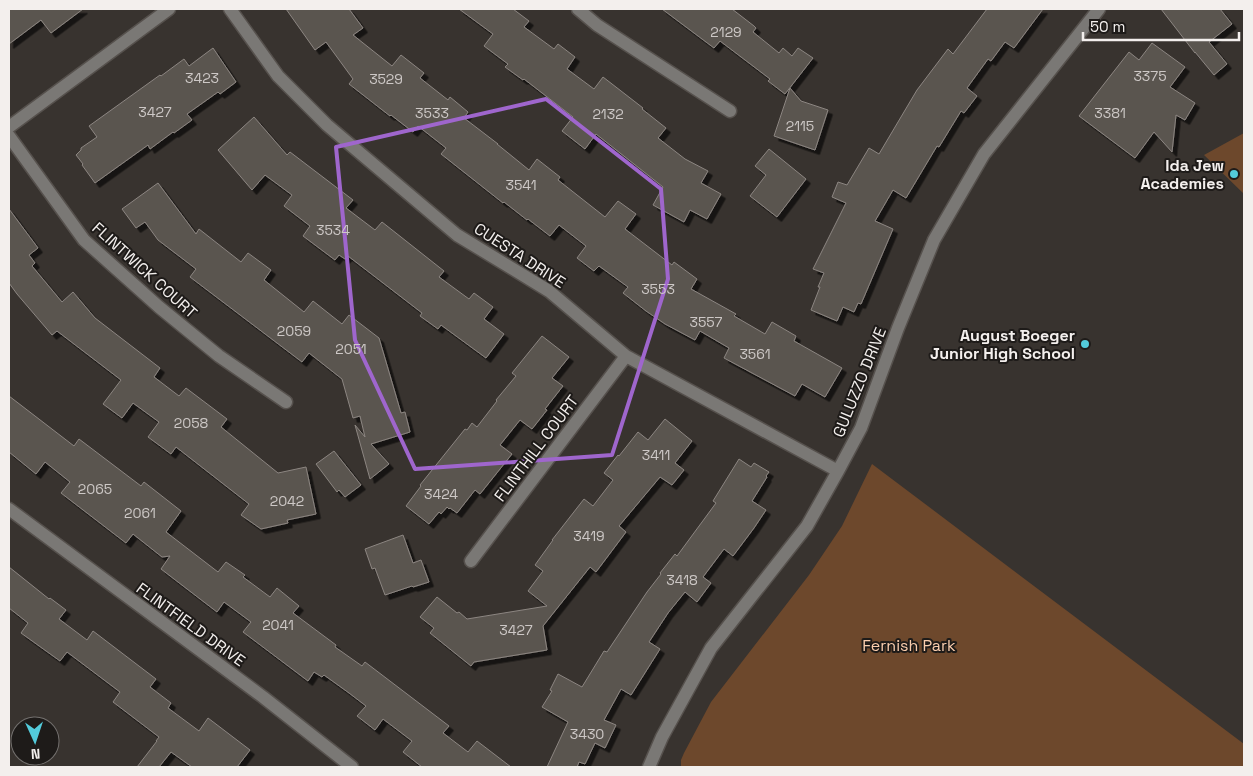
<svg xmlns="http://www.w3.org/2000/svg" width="1253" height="776" font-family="'Space Grotesk',sans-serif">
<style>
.green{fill:#6d482c}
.building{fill:#5a5450;stroke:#8c8681;filter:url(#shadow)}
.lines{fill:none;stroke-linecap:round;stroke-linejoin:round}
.minor-casing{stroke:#56514d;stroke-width:15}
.minor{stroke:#7a7875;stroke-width:12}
.marked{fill:none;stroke:#9f66cd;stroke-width:4;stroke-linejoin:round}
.poi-dot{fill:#53cbdb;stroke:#1e1b19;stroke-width:2}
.labels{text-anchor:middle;stroke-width:4;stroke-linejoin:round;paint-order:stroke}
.number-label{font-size:14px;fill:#cdc8c6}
.poi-label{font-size:16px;font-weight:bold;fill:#f3efed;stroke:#1e1b19;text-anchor:end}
.street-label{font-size:16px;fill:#f3efed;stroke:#1e1b19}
.park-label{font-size:16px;fill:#fbceae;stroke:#1e1b19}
</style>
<defs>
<filter id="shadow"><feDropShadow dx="4.5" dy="4.5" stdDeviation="0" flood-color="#0009"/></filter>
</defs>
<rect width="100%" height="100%" fill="#38332f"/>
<path class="green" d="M1244 133V194L1204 155Z
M872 464 1244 744V767H681V760L684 753 711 702 809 575 842 526Z"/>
<path class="building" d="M9 9H83L51 33 41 20 9 44Z
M286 9H349L363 28 353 35 392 66 401 55 424 73 420 78 448 100 450 97 468 112 464 118 498 144H497L529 170 537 159 560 177 558 180 605 217 618 201 636 214 625 229 672 265 674 262 697 279 691 289 736 314 734 316 765 334 772 322 796 336 794 341 842 368 825 397 802 384 795 396 724 358 729 348 700 331 695 340 665 324 646 311 623 293 628 287 599 266 594 271 577 258 586 246 559 225 550 236 528 219 527 220 504 202 503 203 441 154 446 148 418 126 413 132 391 115 390 116 349 84 353 79 326 42 315 50Z
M459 9H513L529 21 524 27 554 49 558 44 575 57 567 69 594 89 603 77 643 108 642 109 666 128 658 138 685 159 708 171 701 183 721 194 707 219 690 210 684 222 653 205 663 187 596 134 585 149 562 131 573 117 524 79 523 80 505 67 508 64 484 46 493 34Z
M662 9H732L754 26 756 28 753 32 779 53 783 48 792 56 798 48 813 58 785 94 768 81 770 79 720 41 714 48Z
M987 9H1043L1014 48 1005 42 991 61 988 59 967 88 977 96 964 113 961 111 939 147 937 146 906 198 893 190 875 221 893 229 861 304 858 303 854 312 843 307 837 321 811 310 820 287H818L824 273 813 269 846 203 832 197 838 182 847 185 869 148 879 154 917 90 948 49 953 54Z
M1161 9H1220L1232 24 1209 42 1227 64 1214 75 1195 52V53Z
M1152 43 1185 67 1170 87 1195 103 1185 120 1176 115 1172 152 1154 132 1135 158 1079 116 1129 52 1139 60Z
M213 48 236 82 220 94 218 92 187 114 192 120 174 133 173 132 150 149 148 145 95 183 82 165 83 164 76 155 81 150V148L97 137 89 126 160 75 161 76 184 59 189 66Z
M790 88 801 101 828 110 815 150 774 136Z
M254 117 287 155 290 152 353 200 346 208 375 230 382 222 444 271 439 277 469 299 474 293 493 307 484 319 504 334 486 358 441 325 438 329 420 316 422 313 348 256 345 259 339 255 335 260 303 236 310 226 284 206 292 195 265 175 252 190 218 150Z
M769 149 806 179 777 217 750 196 766 175 755 166Z
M158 183 196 234 199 229 241 262 248 253 271 270 264 280 304 312 313 301 342 324 349 315 379 338 401 413 405 412 410 432 371 444 389 464 370 479 355 425 365 437 360 416 353 418 342 379 309 353 302 362 190 277 196 269 158 240 145 222 136 228 122 209Z
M9 209 38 248 29 255 35 263 32 266 62 302 73 292 95 318 160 368 154 377 179 396 186 388 227 419 221 427 278 473 306 467 316 514 287 520 288 523 261 529 241 515 249 504 176 447 171 454 148 437 159 422 133 403 122 418 103 404 121 380 57 331 52 335 17 294 9 283Z
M542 336 569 357 552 378 563 386 545 409 547 410 532 429 520 420 500 445 512 454 480 494 475 490 457 513 450 508 449 509 447 507 441 514 439 512 429 524 406 506 421 486 420 485 465 429 467 430 472 423 477 427 497 401 496 400 516 376 512 373Z
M9 396 74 446 79 439 141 486 144 482 181 511 166 532 218 572 226 562 245 575 243 577 270 597 277 588 299 606 293 613 336 645 335 647 362 666 365 662 449 726 443 733 468 752 477 741 511 767H422L403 752 412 741 383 719 375 730 357 716 366 706 349 693 324 675 322 677 314 672 308 681 243 632 251 622 224 602 217 612 161 569 170 556 162 557 133 534 126 543 61 493 70 482 45 462 36 474 9 452Z
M665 419 692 441 675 463 684 470 672 485 660 477 619 526 626 532 596 572 590 567 543 626 547 650 474 662 471 666 430 633 434 628 420 617 437 597 457 613 459 612 467 619 547 606 528 591 543 571 535 565 553 540H552L584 499 593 506 613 480 604 473 618 455 619 456 638 432 648 440Z
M334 451 361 485 345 497 339 490 337 492 316 464Z
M739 459 751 467 754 463 769 472 766 476 767 477 752 501 766 510 754 528 733 556 724 549 703 577 711 583 697 602 685 592 668 613 649 642 660 649 631 695 621 689 604 720 616 725 605 748 595 743 585 764 579 762 577 767H547L568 722 542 707 552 691 550 690 558 674 582 687 604 651 607 652 647 592 661 574 660 573 675 554 677 556 716 503 713 501Z
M403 535 413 563 421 560 429 582 413 587 412 586 385 595 375 568 372 569 365 549Z
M9 567 49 599 50 598 66 610 59 619 87 640 93 631 156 679 150 687 171 703 168 708 199 731 208 718 250 750 237 767H192L171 752 159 767H137L157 741H156L159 737 113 702 120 692 67 652 60 661 21 633 28 623 9 608Z"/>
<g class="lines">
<g class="minor-casing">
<path id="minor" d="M230 9 278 76 327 125 457 235 549 291 626 356 838 471
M578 9 597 25 730 111
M9 127 169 9
M9 136 84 240 159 307 219 356 286 402
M9 509 263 697 352 767
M471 561 626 356
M649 767 662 737 711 648 807 526 838 471 861 428 898 328 934 240 984 154 1099 9"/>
</g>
<use href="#minor" class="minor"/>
</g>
<path class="marked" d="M546 99 661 189 668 279 612 455 415 469 355 340 336 147Z"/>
<g class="poi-dot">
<circle cx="1234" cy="174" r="5"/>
<circle cx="1085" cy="344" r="5"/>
</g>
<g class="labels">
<g class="number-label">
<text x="726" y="37">2129</text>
<text x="1150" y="81">3375</text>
<text x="202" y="83">3423</text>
<text x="386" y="84">3529</text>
<text x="155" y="117">3427</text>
<text x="432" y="118">3533</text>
<text x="1110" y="118">3381</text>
<text x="608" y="119">2132</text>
<text x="800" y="131">2115</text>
<text x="521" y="190">3541</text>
<text x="333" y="235">3534</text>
<text x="658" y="294">3553</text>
<text x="706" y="327">3557</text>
<text x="294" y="336">2059</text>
<text x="351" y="354">2051</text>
<text x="755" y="359">3561</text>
<text x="191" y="428">2058</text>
<text x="656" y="460">3411</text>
<text x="95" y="494">2065</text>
<text x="441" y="499">3424</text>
<text x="287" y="506">2042</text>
<text x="140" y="518">2061</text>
<text x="589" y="541">3419</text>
<text x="682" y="585">3418</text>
<text x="278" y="630">2041</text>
<text x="516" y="635">3427</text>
<text x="587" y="739">3430</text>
</g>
<g class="poi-label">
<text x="1224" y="171">Ida Jew<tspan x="1224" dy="18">Academies</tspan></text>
<text x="1075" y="341">August Boeger<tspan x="1075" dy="18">Junior High School</tspan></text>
</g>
<g class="street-label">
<text transform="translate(520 255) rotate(33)" y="6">CUESTA DRIVE</text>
<text transform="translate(145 270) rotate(42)" y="6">FLINTWICK COURT</text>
<text transform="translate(859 382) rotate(-68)" y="6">GULUZZO DRIVE</text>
<text transform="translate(536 448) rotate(-53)" y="6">FLINTHILL COURT</text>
<text transform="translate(191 624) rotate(36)" y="6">FLINTFIELD DRIVE</text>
</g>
<g class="park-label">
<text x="909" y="651">Fernish Park</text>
</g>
</g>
<rect width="1253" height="776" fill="none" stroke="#f3efed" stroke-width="20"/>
<g transform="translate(35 741) rotate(177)"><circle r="24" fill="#1e1b19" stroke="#73706e"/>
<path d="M0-4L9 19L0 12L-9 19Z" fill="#53cbdb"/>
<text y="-8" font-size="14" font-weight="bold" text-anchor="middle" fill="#f3efed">N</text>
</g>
<path d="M1083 32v8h156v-8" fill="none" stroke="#f3efed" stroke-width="2.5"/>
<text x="1090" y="32" font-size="15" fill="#f3efed" stroke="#1e1b19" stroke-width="4" paint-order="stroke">50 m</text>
</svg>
